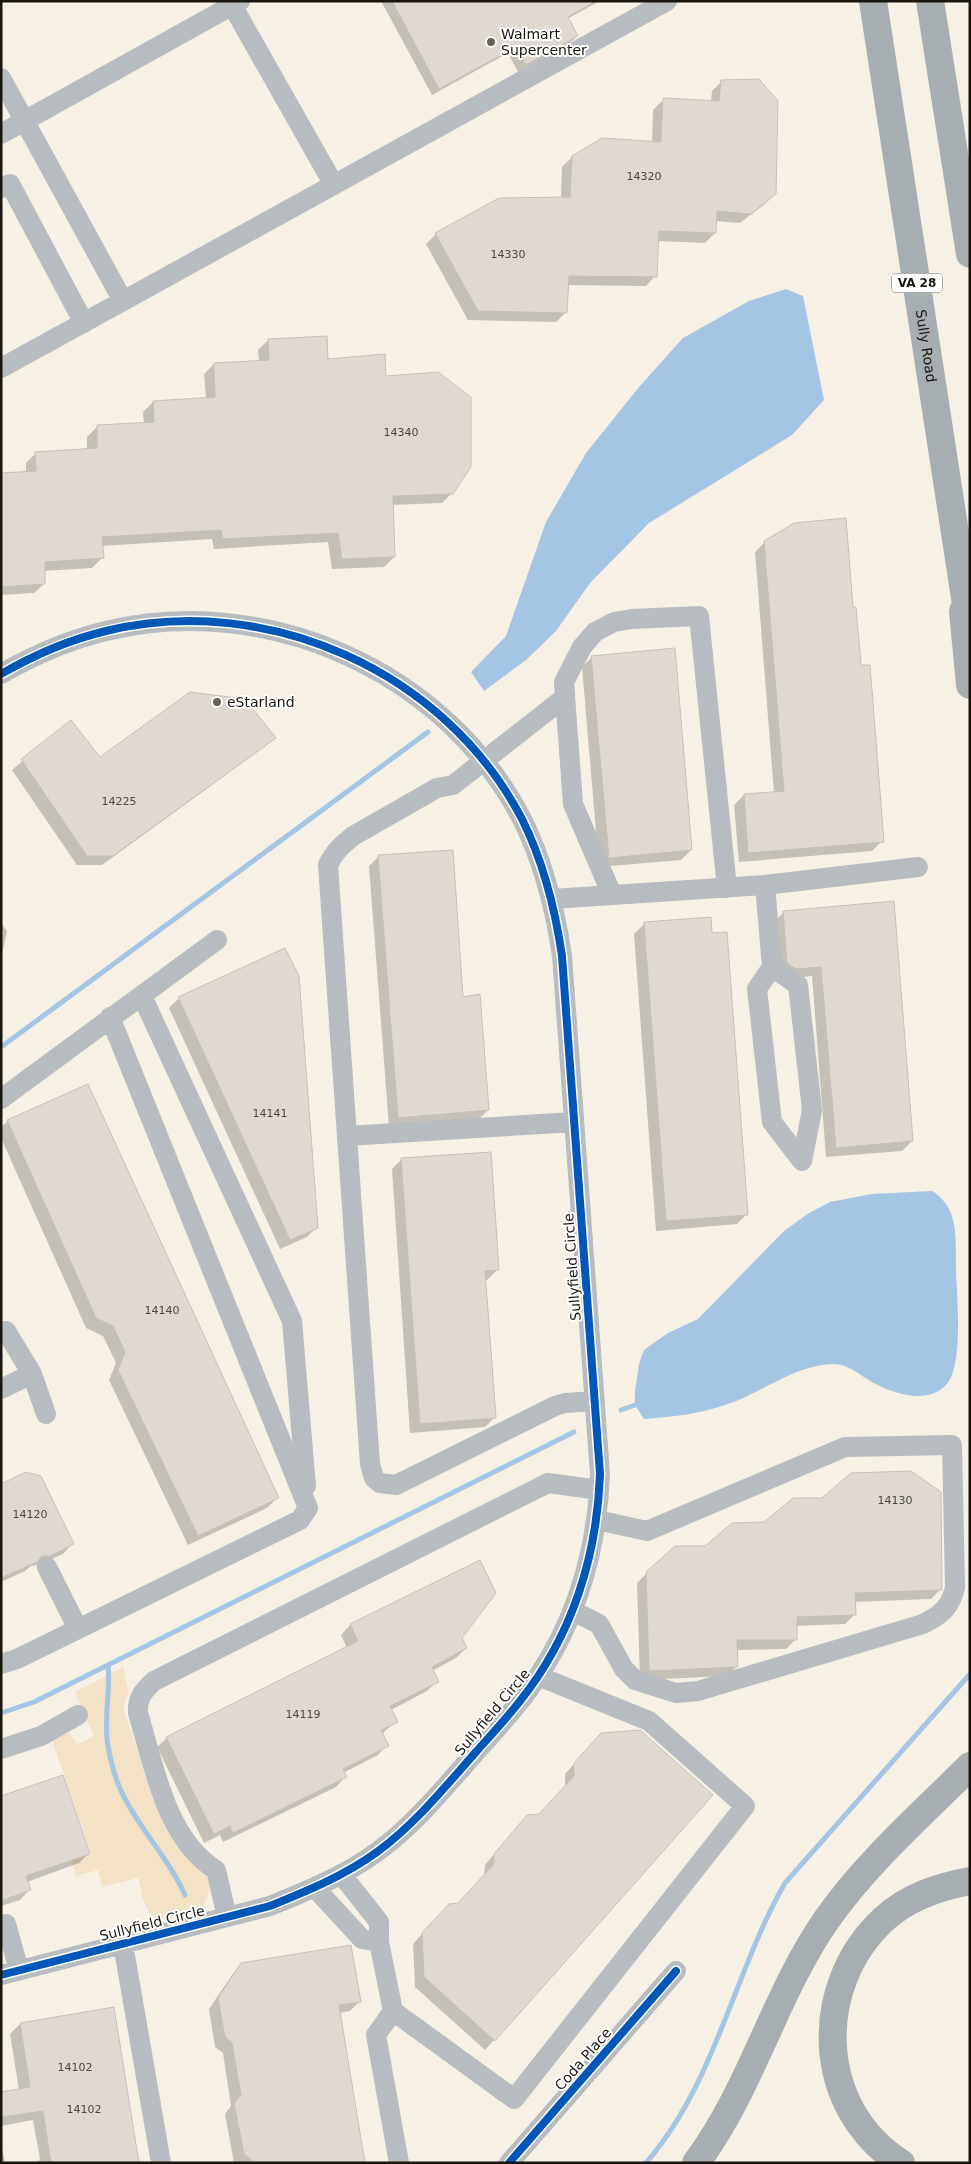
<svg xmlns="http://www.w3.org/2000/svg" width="971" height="2164" font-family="'DejaVu Sans',sans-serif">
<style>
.green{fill:#f3e2c6}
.water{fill:#a4c5e3}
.shadow{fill:#0003}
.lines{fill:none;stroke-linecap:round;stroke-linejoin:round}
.stream{stroke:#a4c5e3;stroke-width:5}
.building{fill:#dfd9d1;stroke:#c6c0b7}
.minor{stroke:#b6bcc0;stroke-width:20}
.highway{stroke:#a7aeb2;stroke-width:28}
.cycleway-casing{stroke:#fff;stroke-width:11}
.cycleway{stroke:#0057b8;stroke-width:8}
.poi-dot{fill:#676259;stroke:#fff;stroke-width:2}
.labels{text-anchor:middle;stroke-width:4;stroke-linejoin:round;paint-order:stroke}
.number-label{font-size:11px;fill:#4b473f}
.shield{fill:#fff;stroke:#5f5c56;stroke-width:1}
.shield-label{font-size:12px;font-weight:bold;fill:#1a160e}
.poi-label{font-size:14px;fill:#1a160e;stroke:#fff;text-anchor:start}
.street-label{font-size:14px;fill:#1a160e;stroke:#fff}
</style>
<rect width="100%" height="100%" fill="#f7f0e5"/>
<path class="green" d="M123 1667 129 1693 125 1701 124 1711C138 1751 152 1801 171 1837 179 1852 207 1866 209 1880 211 1888 206 1903 201 1909 186 1913 157 1927 147 1909 142 1900 141 1887 138 1878L102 1887 98 1870 76 1876 71 1860 91 1854 52 1740 69 1733 78 1744 94 1736 75 1692Z"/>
<path class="water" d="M786 289 803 296 824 400 792 435 649 523 590 583 556 631 526 660 484 691 471 672 506 636 546 522 586 453 639 387 683 338 749 301Z
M932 1191C961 1208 955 1243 956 1272 957 1298 964 1369 945 1386 928 1403 897 1395 878 1385 864 1379 850 1364 834 1364 793 1365 763 1393 725 1405 699 1414 672 1417 644 1419L635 1405V1391L639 1364 644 1350 668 1333 698 1319 784 1231 809 1213 830 1202 872 1194Z"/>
<path class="shadow" d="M381 1H600L567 19 577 36 570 43 518 72 508 53 432 95Z
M722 81 775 193 765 204 740 223 715 221V233L705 243 657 241 655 276 646 286 567 285 566 312 556 322 468 320 426 244 436 234 561 198 562 167 572 157 652 143 653 110 663 100 711 102 712 91Z
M268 340 385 377 452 493 442 503 392 505 394 557 384 567 332 569 328 542 214 549 212 539 102 546V558L92 568 44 571V584L34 593 1 595V475L26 473V463L36 453 87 450V437L97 427 144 424 143 412 153 402 206 399 204 374 214 364 259 361 258 350Z
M765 542 852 609 882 841 872 851 739 862 734 805 744 795 774 793 755 552Z
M592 657 691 850 681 860 599 867 582 667Z
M70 721 100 759 274 738 264 747 102 865H77L12 770Z
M379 856 462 998 488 1110 478 1120 389 1127 369 866Z
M893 902 912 1141 902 1151 826 1157 812 976 786 979 778 973 774 922 784 912Z
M1 923 7 931 1 959Z
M644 924 747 1214 737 1224 656 1231 634 934Z
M179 998 317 1227 307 1237 280 1249 169 1008Z
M8 1121 277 1498 267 1508 188 1545 109 1380 116 1363 103 1336 86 1328 1 1138V1127Z
M402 1159 497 1270 487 1280H485L495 1417 485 1427 410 1433 392 1169Z
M1 1485 72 1544 63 1554 39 1565 31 1566 25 1571 1 1582Z
M479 1562 461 1638 466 1648 456 1658 432 1671 437 1681 427 1691 391 1710 396 1721 382 1734 387 1745 378 1755 343 1773 345 1777 336 1787 223 1842 220 1835 204 1843 157 1747 167 1738 347 1648 341 1635 350 1625Z
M647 1573 941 1589 931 1599 854 1602 855 1614 845 1624 796 1626V1639L786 1649 736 1650 737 1666 727 1676 640 1680 637 1583Z
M592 1744 494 2040 485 2050 415 1987 413 1944 439 1915 458 1904 484 1875 485 1865 517 1827 527 1816 539 1815 565 1787V1774Z
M1 1797 89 1853 79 1863 27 1882 29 1890 20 1900 1 1906Z
M242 1964 360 2001 350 2011 339 2013 364 2163H234L225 2114 231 2106 223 2053 215 2047 209 2009 232 1975Z
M113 2009 138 2163H36L40 2159 33 2120 1 2126V2093L19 2090 10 2034 20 2024Z
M1 2142 5 2163H1Z"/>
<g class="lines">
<path class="stream" d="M1 1047 428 732
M621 1410 635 1405
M108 1665C111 1692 103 1719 108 1746 111 1763 116 1782 124 1797 142 1832 169 1859 185 1895
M1 1713 34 1702 574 1432
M646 2163C716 2082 733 1974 785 1883L970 1674"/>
</g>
<path class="building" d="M392 1H596L568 17 578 36 526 65 516 47 439 89Z
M759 79 778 101 776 194 751 214 717 211 716 233 659 231 657 277 569 276 567 313 478 311 435 233 499 198 570 197 572 156 602 138 661 142 663 98 719 101 721 80Z
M327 336 328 359 385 354 386 376 438 372 471 397V467L453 494 393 496 395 557 342 559 338 533 223 539 221 530 102 537 104 558 45 562V584L1 587V473L36 471 35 452 97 448V425L154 422 153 401 215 397 214 363 269 360 268 339Z
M846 518 853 607H856L861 665H870L884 842 748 853 744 794 784 791 764 541 794 523Z
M675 648 692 850 609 858 591 656Z
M190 692 245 699 276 738 113 856H87L21 759 71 720 100 757Z
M453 850 463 997 480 994 489 1110 398 1118 378 855Z
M894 901 913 1141 836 1148 821 967 796 969 787 963 783 911Z
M711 917 712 933 727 932 748 1215 666 1221 644 922Z
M285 948 299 976 318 1228 290 1240 178 997Z
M88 1084 279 1498 198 1536 118 1370 125 1352 113 1326 96 1318 7 1120Z
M491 1152 499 1270 485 1271 496 1418 420 1424 401 1158Z
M911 1471 941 1492 942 1590 855 1593 856 1615 797 1617V1640H737L738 1667 649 1671 646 1572 675 1546H705L732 1523 764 1522 793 1498H822L851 1473Z
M26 1472 41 1476 74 1544 50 1556H42L37 1562 1 1578V1484Z
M480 1560 496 1593 462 1638 467 1648 432 1667 439 1682 390 1706 398 1722 381 1730 389 1746 343 1769 347 1777 233 1833 230 1826 214 1834 166 1737 358 1641 350 1624Z
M640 1730 713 1795 495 2041 424 1977 422 1933 449 1904 458 1903 494 1864V1854L527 1815 539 1814 574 1776V1763L601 1733Z
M63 1775 90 1854 26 1876 31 1890 1 1901V1796Z
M351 1945 361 2002 339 2005 365 2163H252V2160L244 2154 234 2103 241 2095 232 2043 225 2037 218 1998 241 1963Z
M114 2007 139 2163H51L43 2111 1 2117V2092L30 2087 20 2023Z"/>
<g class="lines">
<path class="minor" d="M232 5 334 185
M1 78 123 301 667 1
M1 134 240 1
M1 188 10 184 84 323
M1 368 123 301
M1 674C34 655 68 640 106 631 267 592 445 671 522 819 544 863 555 908 562 956L600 1474C597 1557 572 1636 520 1701 506 1719 490 1736 475 1753 445 1787 415 1824 377 1852 344 1876 307 1891 270 1906L1 1975
M564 698 453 785 437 788 353 836C342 845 334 852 328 865L370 1464 374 1478 380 1483 396 1485 555 1406 565 1403 595 1401
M765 885 918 867
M612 895 573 804 564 682 582 647 595 632 614 622 632 619 699 616 727 888
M552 899 765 885 772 967 757 989 772 1122 802 1161 812 1110 798 985 772 967
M142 996 292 1321 306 1486
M1 1099 217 940
M347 1136 574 1122
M6 1331 32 1374 46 1414
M1 1389 32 1374
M47 1567 78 1629
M573 1611 599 1624 624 1669 635 1680 676 1693 698 1691 923 1624C941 1615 951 1607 955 1587L952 1445 845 1447 647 1531 597 1520
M1 1664 17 1659 300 1520 308 1508 110 1017
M1 1749 41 1736 78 1715
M341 1874 379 1922V1942L393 2011 514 2099 745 1806 649 1721 538 1676
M315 1888 362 1939 379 1942
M227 1917 216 1870C166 1839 154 1766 138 1713 137 1698 143 1691 154 1681L548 1483 599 1490
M6 1924 19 1970
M123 1944 161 2163
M393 2011 376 2035 399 2163
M509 2163 676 1971"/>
<g class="highway">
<path id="s1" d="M873 1 970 630"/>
<path d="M930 1 970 254"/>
<path d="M963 611 970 685"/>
<path d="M696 2163C752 2088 774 1995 827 1919 867 1862 921 1815 970 1766"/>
<path d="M901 2163C815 2109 811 1986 884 1919 908 1897 938 1887 970 1881"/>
</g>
<g class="cycleway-casing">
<path id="cycleway" d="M1 674C34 655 68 640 106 631 267 592 445 671 522 819 544 863 555 908 562 956L600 1474C597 1557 572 1636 520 1701 506 1719 490 1736 475 1753 445 1787 415 1824 377 1852 344 1876 307 1891 270 1906L1 1975
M509 2163 676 1971"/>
</g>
<use href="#cycleway" class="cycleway"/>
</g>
<g class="poi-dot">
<circle cx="491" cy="42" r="5"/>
<circle cx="217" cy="702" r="5"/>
</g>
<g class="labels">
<g class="number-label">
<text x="644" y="180">14320</text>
<text x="508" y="258">14330</text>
<text x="401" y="436">14340</text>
<text x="119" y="805">14225</text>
<text x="270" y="1117">14141</text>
<text x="162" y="1314">14140</text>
<text x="895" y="1504">14130</text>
<text x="30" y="1518">14120</text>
<text x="303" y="1718">14119</text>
<text x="75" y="2071">14102</text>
<text x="84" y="2113">14102</text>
</g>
<rect class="shield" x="892" y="273.5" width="50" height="19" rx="4"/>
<g class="shield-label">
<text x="917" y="287">VA 28</text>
</g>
<g class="poi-label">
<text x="501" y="39">Walmart<tspan x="501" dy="16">Supercenter</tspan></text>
<text x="227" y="707">eStarland</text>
</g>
<g class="street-label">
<text dy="5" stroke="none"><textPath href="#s1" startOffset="349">Sully Road</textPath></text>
<text transform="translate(572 1267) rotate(-94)" y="5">Sullyfield Circle</text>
<text transform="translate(492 1712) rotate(-50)" y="5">Sullyfield Circle</text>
<text transform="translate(152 1923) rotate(-14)" y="5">Sullyfield Circle</text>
<text transform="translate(583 2059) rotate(-49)" y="5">Coda Place</text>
</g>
</g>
<rect width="971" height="2164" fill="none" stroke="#1a160e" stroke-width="5"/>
</svg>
